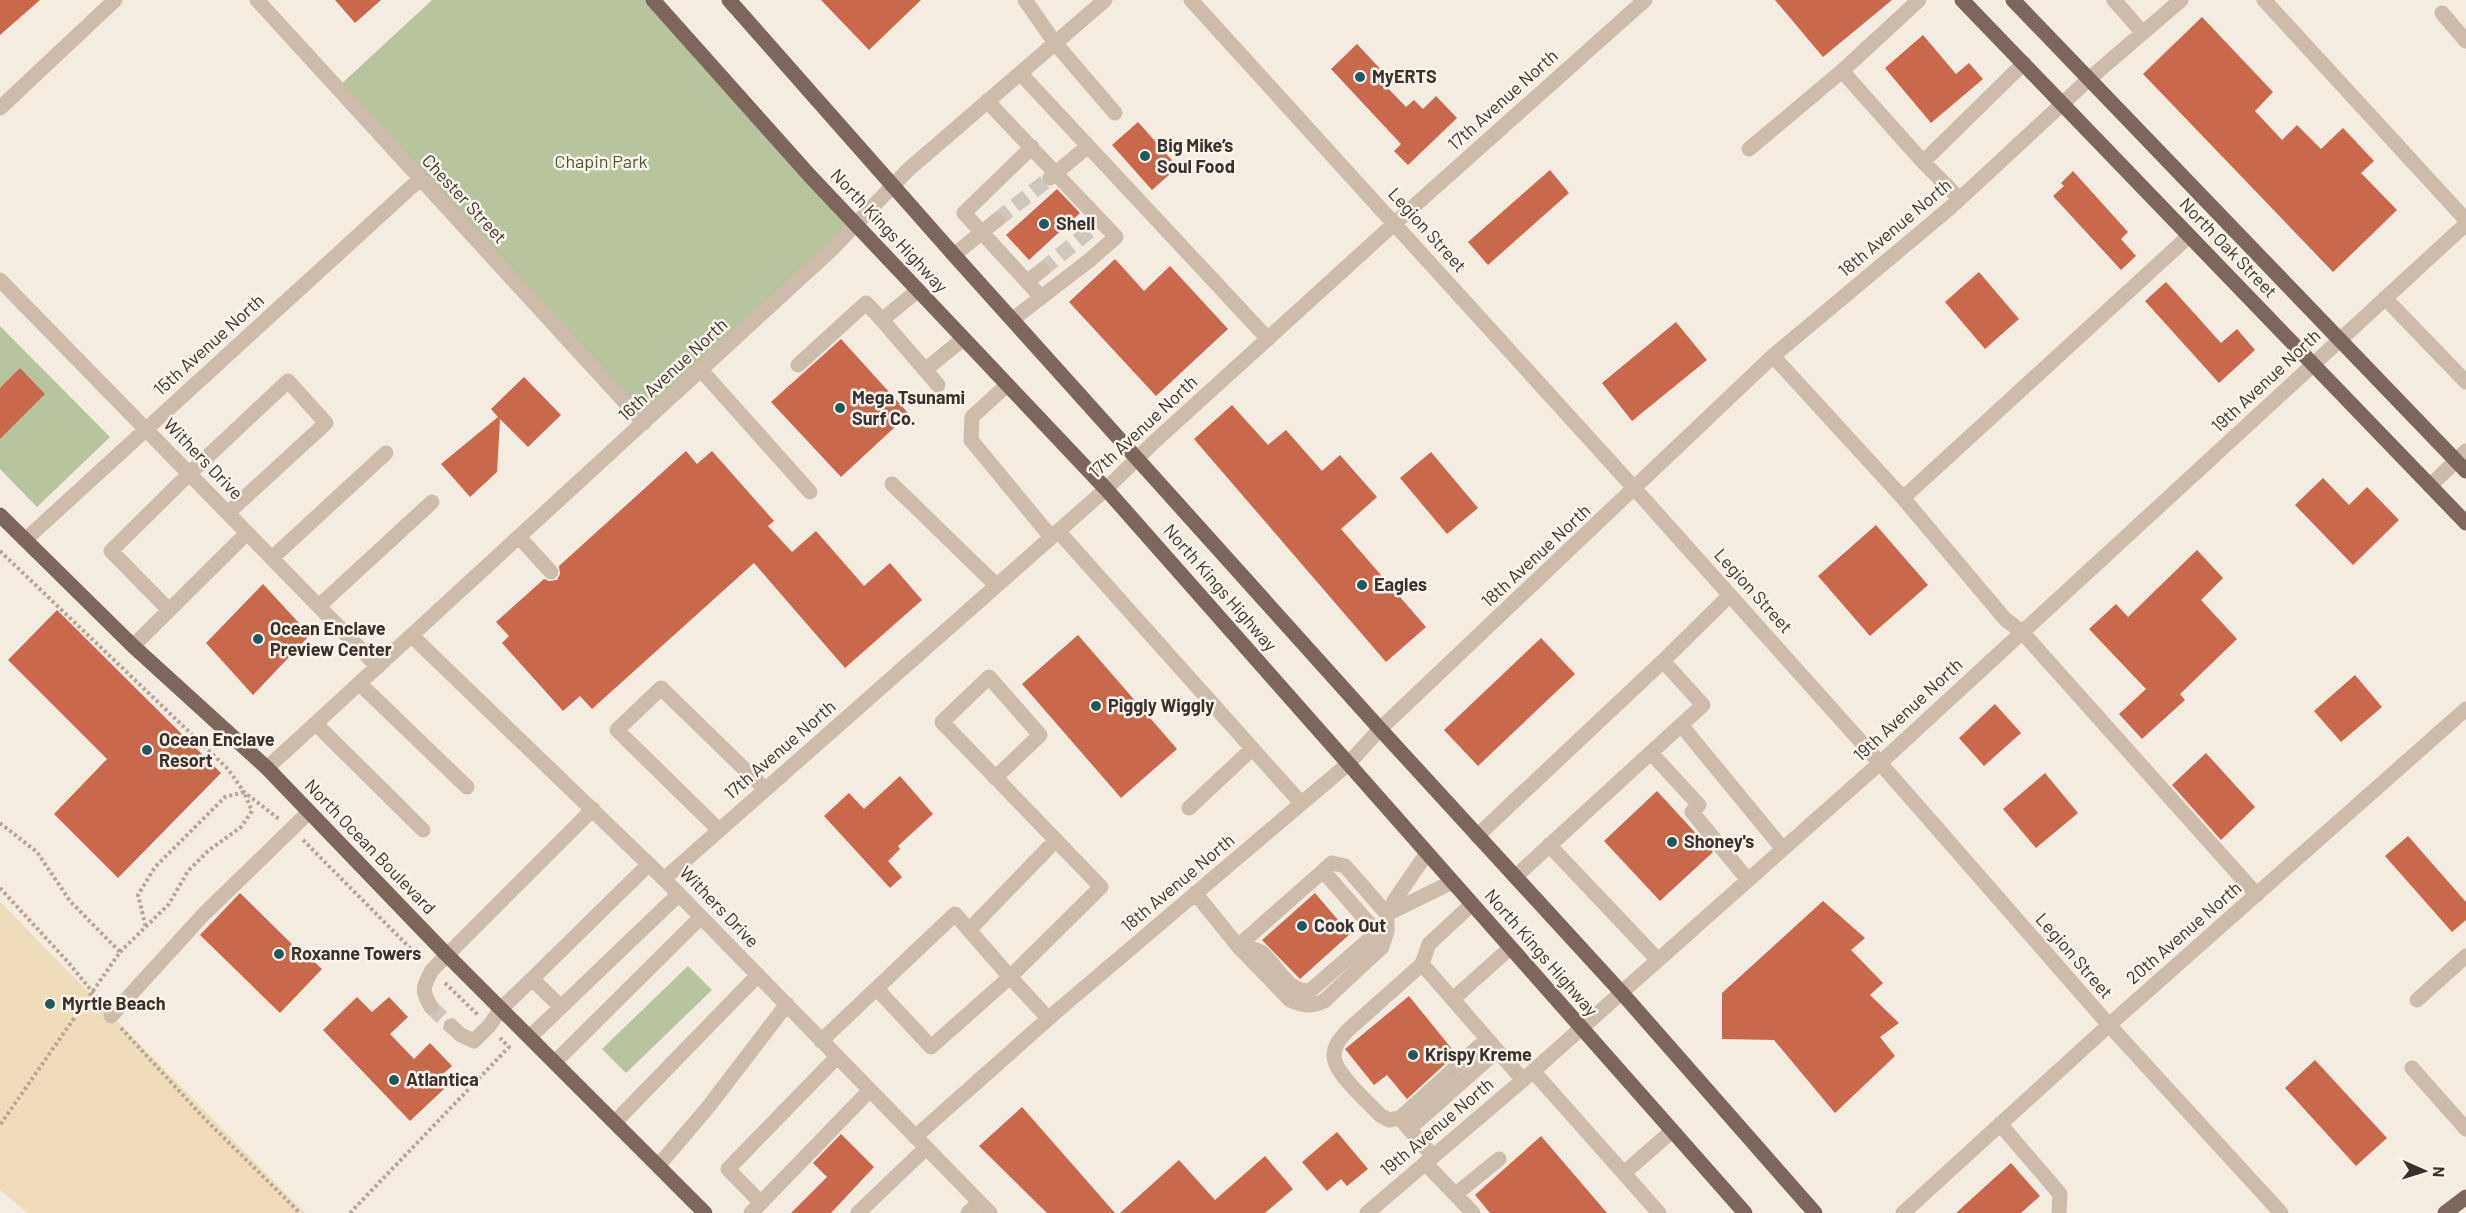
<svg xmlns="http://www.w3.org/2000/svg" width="2466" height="1213" font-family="Barlow,sans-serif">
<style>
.green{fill:#b8c4a0}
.sand{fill:#efdcb8}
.building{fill:#c8694b}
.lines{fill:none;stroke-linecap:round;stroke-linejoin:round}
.minor-tunnel{stroke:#cfc6bd;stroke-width:15;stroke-dasharray:15 8;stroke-linecap:butt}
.path{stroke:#b9a596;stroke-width:4;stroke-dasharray:3 3;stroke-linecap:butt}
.minor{stroke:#cdbbac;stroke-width:15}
.major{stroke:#7d675c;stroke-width:15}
.poi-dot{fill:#1f5a5e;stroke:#fbf5ee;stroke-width:2}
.labels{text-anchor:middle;stroke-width:5;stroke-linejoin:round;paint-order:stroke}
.poi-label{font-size:18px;font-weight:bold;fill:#3b302b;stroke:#fbf5ee;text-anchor:start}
.street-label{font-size:18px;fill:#3b302b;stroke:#fbf5ee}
.park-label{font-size:18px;fill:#4a5a2e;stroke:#fbf5ee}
</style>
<rect width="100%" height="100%" fill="#f4ebe1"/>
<path class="green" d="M432 0H653L856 225 644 423 337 88Z
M0 326 110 437 37 507 0 469Z
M688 966 712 990 626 1073 602 1049Z"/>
<path class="sand" d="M0 902 305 1213H28L0 1190Z"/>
<path class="building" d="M0 0H40L0 35Z
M335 0H381L355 23Z
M821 0H921L869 50Z
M1775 0H1892L1823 57Z
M2202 17 2273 92 2255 111 2282 140 2297 125 2321 149 2343 128 2374 161 2361 173 2397 210 2333 272 2143 74Z
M1923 35 1956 74 1969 63 1983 79 1931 123 1885 68Z
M1357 44 1385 74 1379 79 1406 107 1414 100 1423 109 1436 96 1457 118 1408 165 1394 151 1401 144 1331 69Z
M1138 122 1178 167 1152 190 1112 145Z
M1550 170 1569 193 1488 265 1468 242Z
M2073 171 2128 232 2121 239 2136 256 2121 270 2053 196 2064 186 2061 183Z
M1057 189 1080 213 1029 260 1006 235Z
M1115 259 1144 291 1170 266 1228 329 1156 396 1069 302Z
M1979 272 2019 319 1985 349 1945 302Z
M2166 282 2221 343 2237 329 2255 350 2219 383 2145 301Z
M1676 322 1707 360 1632 421 1602 383Z
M841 339 909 414 841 477 771 402Z
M20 368 45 394 0 439V388Z
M524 377 561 415 528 447 500 419 497 472 470 497 441 464 498 417 491 409Z
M1232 405 1268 445 1286 430 1322 471 1340 455 1377 497 1341 529 1426 627 1386 662 1194 439Z
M686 451 697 464 712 451 774 521 768 526 792 552 816 531 864 586 890 563 922 600 845 668 754 563 592 709 580 696 563 711 502 643 509 636 496 622 544 579 549 581 557 580 560 574 559 566Z
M1431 452 1478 508 1447 534 1400 478Z
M2323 478 2349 505 2367 487 2399 520 2353 565 2295 505Z
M1876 525 1928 585 1870 636 1818 576Z
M2197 550 2223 578 2201 600 2237 639 2180 694 2185 700 2142 739 2119 714 2146 689 2089 629 2116 604 2128 617Z
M263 584 310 635 253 695 206 643Z
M57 610 221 773 118 878 54 814 107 759 8 660Z
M1078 635 1177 749 1121 798 1022 684Z
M1541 638 1575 674 1478 766 1444 730Z
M2355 675 2382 707 2341 742 2314 711Z
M1995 704 2021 733 1984 766 1959 738Z
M2206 753 2255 807 2221 840 2172 785Z
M2045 773 2078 813 2036 848 2003 809Z
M900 776 933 814 898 846 900 849 888 861 902 877 890 888 824 816 849 793 864 809Z
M1657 791 1713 852 1660 901 1604 841Z
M2408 836 2466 902V920L2452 932 2385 856Z
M240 893 308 960 310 958 322 969 280 1013 200 935Z
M1315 893 1350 934 1300 979 1262 940Z
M1823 901 1865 938 1851 950 1883 983 1870 995 1899 1023 1880 1037 1895 1056 1835 1113 1774 1040 1722 1039V993Z
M1409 996 1456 1054 1407 1099 1387 1075 1374 1085 1345 1049Z
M357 997 372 1012 389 997 408 1017 390 1034 414 1059 430 1043 452 1066 436 1080 444 1089 410 1121 323 1030Z
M2315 1060 2387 1138 2356 1166 2285 1088Z
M1022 1107 1115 1213H1047L979 1146Z
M1337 1132 1368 1169 1347 1186 1341 1179 1327 1191 1302 1162Z
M841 1134 874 1167 831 1213H791L827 1177 813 1163Z
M1541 1136 1607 1213H1490L1475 1195Z
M1265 1156 1293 1189 1265 1213H1120L1179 1160 1215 1200Z
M2011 1163 2040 1196 2021 1213H1956Z"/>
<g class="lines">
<path class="minor-tunnel" d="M997 220 1050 178
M1042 270 1093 228
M431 1007 451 1026"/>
<path class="path" d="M0 551 228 769 244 792 279 819
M0 823 37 852 70 901 120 952 0 1125
M303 840 420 958
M0 888 68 962 100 1001
M120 952 169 904 188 871 208 851 241 827 252 811 244 792 225 797 155 867 138 895 146 928
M445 983 478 1015
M121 1028 204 1118 300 1213
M350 1213 509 1047 500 1038"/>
<path class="minor" d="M257 0 644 423
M1025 0 1055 43 1115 113
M1191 0 1635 489 1880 763 2109 1025 2281 1213
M2114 0 2143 33
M2264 0 2466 220
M2442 13 2466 41
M1842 71 1923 162 1960 199
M1021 74 1268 339
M987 101 1116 237 1091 259 1013 319
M0 108 115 0
M1032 147 964 213 1041 297
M1749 149 1842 71 1919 0
M1923 162 2024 63
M1050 178 1088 146
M954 255 997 220
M0 280 378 667
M1027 282 1042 270
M917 291 882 320 938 385
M2385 298 2466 382
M1773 356 1903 498 2005 619 2022 632 2257 895
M798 365 866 303 882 320
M701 370 810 492
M925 370 963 339
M1007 385 972 417 971 440 1051 537
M892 484 996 585
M2430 486 2466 451
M1903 498 2189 236
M1058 531 1301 803
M519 537 551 572
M25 540 420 179
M272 558 386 453
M319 606 432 502
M169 610 111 551 190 473 288 381 326 423 228 513
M412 636 664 879 990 1213
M133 646 247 533
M1663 661 1730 595
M360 684 467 787
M316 724 423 830
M1651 753 1699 805 1692 812 1748 880
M267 768 831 250 909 169 1105 0
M995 778 1040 735 989 677 942 722C995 777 1048 832 1101 887L1010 977 1048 1018
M1189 808 1252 749
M719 830 617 730 661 688 765 789
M1477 836 1663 661 1703 705 1681 725 1783 849
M1549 845 1658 960
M649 864 532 979 561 1007 679 894
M1515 877 1681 725
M664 879 1106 489 1154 442 1395 223 1645 0
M1195 893 1238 946 1332 863 1345 866 1387 914 1452 882
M1472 904 1429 944 1422 964 1347 1031C1340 1039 1334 1045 1334 1056 1334 1073 1368 1102 1380 1115L1389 1120 1400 1118 1487 1039
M1391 911 1394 901 1427 853
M969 930 1056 840
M1238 946C1245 947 1255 948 1261 952 1277 964 1288 995 1311 990L1371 938 1373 928 1323 871
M1238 946 1290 1000C1303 1006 1311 1007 1324 1001L1382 947 1387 931V914
M1422 964 1523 1080
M1453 999 1510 948
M2417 1000 2466 956
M431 1007C421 990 423 987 432 970L593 809
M111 1016 203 915 308 813
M451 1026 461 1035 474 1041 489 1026 501 1009 532 979
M530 1037 561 1007
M821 1041 955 914 1010 977 931 1047 877 989
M555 1062 701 917
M2412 1068 2466 1129
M1533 1071 1659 1213
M615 1122 758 975
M1403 1122 1433 1156
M2000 1124 2060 1194 2059 1213
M1409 1129 1497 1051
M915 1137 1057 1011 1348 764 1380 729 1773 356 1951 207 2089 79 2181 0
M1425 1163 1473 1213
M659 1165 709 1106 787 1004
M1624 1173 1672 1131
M1456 1194 1499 1159
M761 1203 728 1169 837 1057
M751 1213 870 1090
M858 1213 926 1148
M968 1213 979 1202
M1367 1213 1523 1080 1880 763 2466 224
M1903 1213 2109 1025 2466 709"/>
<path class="major" d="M653 0 810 176 1106 489 1745 1213
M729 0 954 255 1380 729 1621 992 1815 1213
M1962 0 2466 523
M2013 0 2466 471
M0 515 133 646 267 768 446 954 705 1213
M2445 1213 2466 1197"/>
</g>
<g class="poi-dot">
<circle cx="1360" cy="77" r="6"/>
<circle cx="1145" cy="156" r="6"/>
<circle cx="1044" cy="224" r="6"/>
<circle cx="840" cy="408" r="6"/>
<circle cx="1362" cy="585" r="6"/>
<circle cx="258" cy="639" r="6"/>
<circle cx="1096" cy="706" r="6"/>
<circle cx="147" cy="750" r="6"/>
<circle cx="1672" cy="842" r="6"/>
<circle cx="1302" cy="926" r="6"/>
<circle cx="279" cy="954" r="6"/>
<circle cx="50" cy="1004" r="6"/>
<circle cx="1413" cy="1055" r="6"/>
<circle cx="394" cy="1080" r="6"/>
</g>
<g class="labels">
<g class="poi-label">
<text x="1372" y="83">MyERTS</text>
<text x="1157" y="152">Big Mike’s<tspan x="1157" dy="21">Soul Food</tspan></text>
<text x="1056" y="230">Shell</text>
<text x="852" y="404">Mega Tsunami<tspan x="852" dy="21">Surf Co.</tspan></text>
<text x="1374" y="591">Eagles</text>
<text x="270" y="635">Ocean Enclave<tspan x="270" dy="21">Preview Center</tspan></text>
<text x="1108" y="712">Piggly Wiggly</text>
<text x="159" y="746">Ocean Enclave<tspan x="159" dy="21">Resort</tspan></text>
<text x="1684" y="848">Shoney's</text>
<text x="1314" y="932">Cook Out</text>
<text x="291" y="960">Roxanne Towers</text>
<text x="62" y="1010">Myrtle Beach</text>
<text x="1425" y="1061">Krispy Kreme</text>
<text x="406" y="1086">Atlantica</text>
</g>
<g class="street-label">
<text transform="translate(1503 100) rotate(-42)" y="6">17th Avenue North</text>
<text transform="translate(464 199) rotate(47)" y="6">Chester Street</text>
<text transform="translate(1895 228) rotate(-40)" y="6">18th Avenue North</text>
<text transform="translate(1427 230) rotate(48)" y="6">Legion Street</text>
<text transform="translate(889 231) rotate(47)" y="6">North Kings Highway</text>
<text transform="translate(2228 248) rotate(46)" y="6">North Oak Street</text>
<text transform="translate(209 345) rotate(-42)" y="6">15th Avenue North</text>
<text transform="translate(673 370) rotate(-43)" y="6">16th Avenue North</text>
<text transform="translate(2266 381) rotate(-43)" y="6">19th Avenue North</text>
<text transform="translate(1143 427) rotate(-43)" y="6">17th Avenue North</text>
<text transform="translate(203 459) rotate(46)" y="6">Withers Drive</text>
<text transform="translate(1536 556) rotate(-43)" y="6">18th Avenue North</text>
<text transform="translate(1220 588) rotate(49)" y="6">North Kings Highway</text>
<text transform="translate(1753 591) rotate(48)" y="6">Legion Street</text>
<text transform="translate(1908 710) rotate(-43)" y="6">19th Avenue North</text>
<text transform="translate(780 750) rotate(-41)" y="6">17th Avenue North</text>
<text transform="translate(370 847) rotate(46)" y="6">North Ocean Boulevard</text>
<text transform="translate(1178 883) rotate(-40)" y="6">18th Avenue North</text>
<text transform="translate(719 907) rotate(46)" y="6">Withers Drive</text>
<text transform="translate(2184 933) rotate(-41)" y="6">20th Avenue North</text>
<text transform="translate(1541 953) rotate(49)" y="6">North Kings Highway</text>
<text transform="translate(2074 956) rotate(49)" y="6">Legion Street</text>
<text transform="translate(1437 1127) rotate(-40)" y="6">19th Avenue North</text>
</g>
<g class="park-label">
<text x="601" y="168">Chapin Park</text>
</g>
</g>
<g transform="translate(2424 1171) rotate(93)" stroke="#fbf5ee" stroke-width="4.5" paint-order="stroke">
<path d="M0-4.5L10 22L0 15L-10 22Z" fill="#3b302b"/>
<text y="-9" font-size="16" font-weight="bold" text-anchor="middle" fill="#3b302b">N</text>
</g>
</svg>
